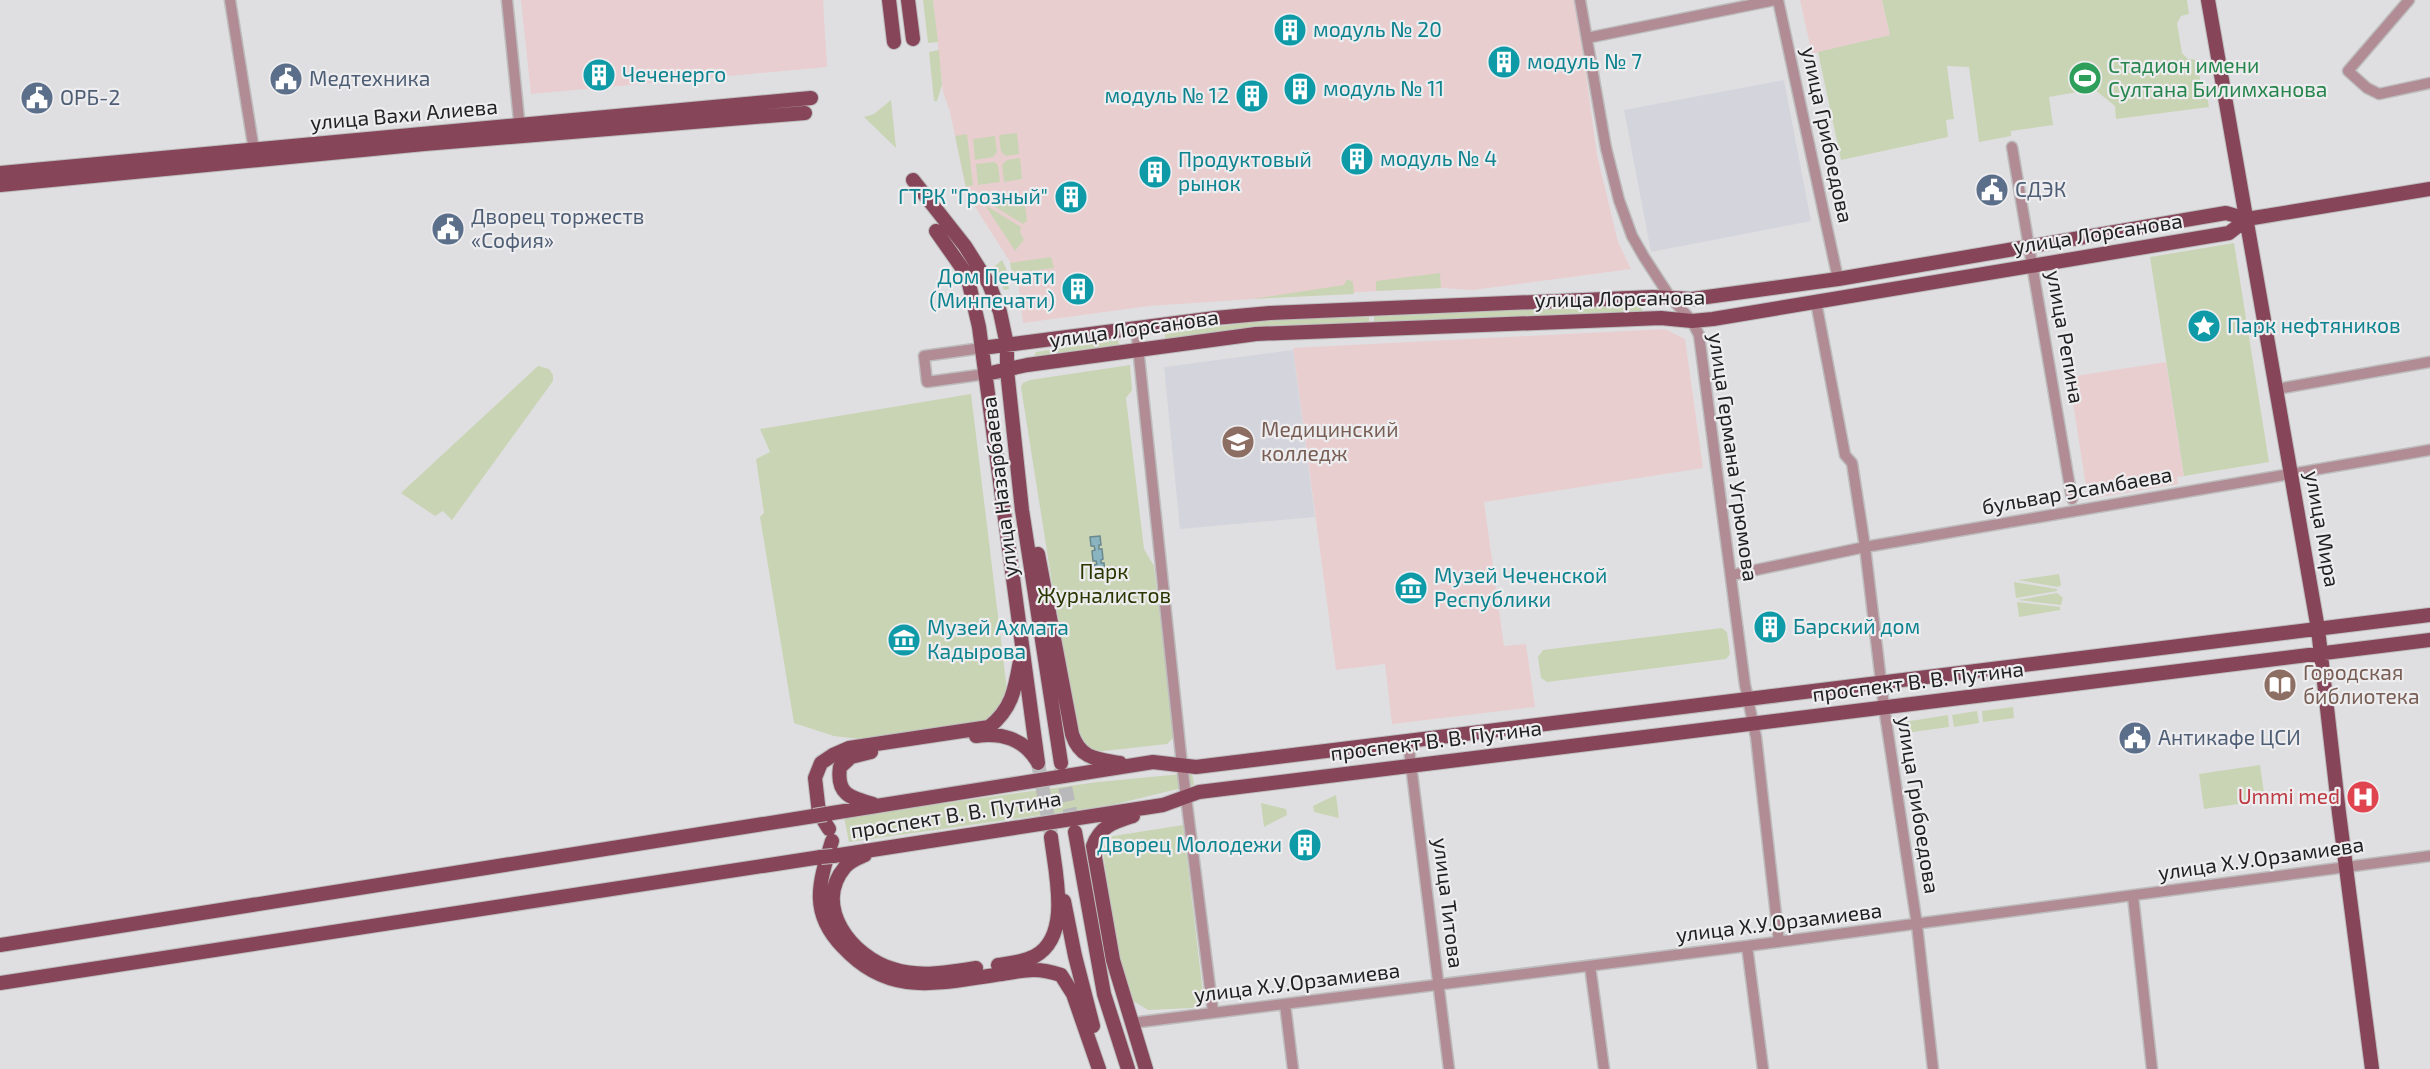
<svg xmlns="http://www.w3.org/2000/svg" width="2430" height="1069" font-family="'Exo 2',sans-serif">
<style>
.commercial{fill:#e9ced0}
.industrial{fill:#e9ced1}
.built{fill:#d4d4dd}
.green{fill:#c9d4b4}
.water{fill:#8ab4bf;stroke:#6a8890;stroke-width:1.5}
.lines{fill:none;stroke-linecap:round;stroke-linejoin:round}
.major-tunnel{stroke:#b9b9bb;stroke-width:14;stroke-dasharray:14 7;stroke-linecap:butt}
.minor-casing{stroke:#bdbdbe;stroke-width:13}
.major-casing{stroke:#bdbdbe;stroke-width:16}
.minor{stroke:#b28c95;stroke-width:10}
.major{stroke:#864558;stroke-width:14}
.major-bridge-casing{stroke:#bdbdbe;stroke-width:16;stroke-linecap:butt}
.major-bridge{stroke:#864558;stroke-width:14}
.labels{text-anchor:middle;stroke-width:4.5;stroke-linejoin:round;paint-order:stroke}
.culture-label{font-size:21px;fill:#0d838f;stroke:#edecee;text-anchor:start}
.leisure-label{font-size:21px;fill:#27864d;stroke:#edecee;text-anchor:start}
.service-label{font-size:21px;fill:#4e5e75;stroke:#edecee;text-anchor:start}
.street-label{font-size:21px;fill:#212121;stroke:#edecee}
.education-label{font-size:21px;fill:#785e54;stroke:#edecee;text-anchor:start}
.park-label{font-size:21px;fill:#293600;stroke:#edecee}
.health-label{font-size:21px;fill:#be3a42;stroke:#edecee;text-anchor:end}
</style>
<rect width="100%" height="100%" fill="#dfdfe1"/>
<path class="commercial" d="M933 0H1576L1597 155 1618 242 1631 269 1473 290 1441 288 1376 291 1149 306 1023 323 1017 273 967 194 950 112 943 92Z
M1800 0H1882L1890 35 1812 54Z
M1665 329 1685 339 1703 468 1484 502 1504 646 1526 644 1535 707 1392 724 1385 664 1336 670 1293 348Z
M2166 362 2184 476 2177 477 2178 484 2088 499 2069 377Z"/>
<path class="industrial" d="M521 0H823L827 67 531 94Z"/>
<path class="built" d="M1784 80 1811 221 1651 252 1624 110Z
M1293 350 1315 517 1180 529 1164 367Z"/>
<path class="green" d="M923 0H933L938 42 928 43Z
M1882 0H2187L2189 14 2181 16 2177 23 2182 53 2188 59 2197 60 2201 85 2205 84 2209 107 2116 119 2115 106 2094 89 2049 97 2053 125 2011 131V136L1979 142 1969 67 1947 66 1954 119 1946 120 1948 137 1841 160 1818 52 1890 35Z
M939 50 942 85 937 101H934L929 52Z
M891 100 896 148 864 117 874 114Z
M1017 133 1019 154 1006 156 1001 152 999 135Z
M967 134 973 185 966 187 955 136Z
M995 136 997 152 993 157 975 160 973 139Z
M1020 158 1022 179 1004 182 1002 165 1007 160Z
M994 162 998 165 1000 182 978 185 976 164Z
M1024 196 1027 221 1023 224 986 201Z
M985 205 1021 227 1020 232 1024 240 1015 251Z
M2234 243 2269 462 2184 476 2150 257Z
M1051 257 1054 268 1017 273 1018 278 1013 279 1010 263Z
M1002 260 1006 268 1009 289 1004 290 994 267Z
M1440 273 1441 288 1376 291V281Z
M1347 279 1353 282 1354 294 1252 299 1344 285Z
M1642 305V311L1374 322V316Z
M1369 316V322L1265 326 1165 339V334L1265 320Z
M1118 340 1119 345 1034 356 1036 352Z
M1130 365 1132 390 1126 398 1144 549 1154 566 1174 737 1167 744 1086 753 1074 722 1021 387 1023 383 1030 380Z
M538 366 549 369 553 375V381L452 520 443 511 435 516 401 493Z
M971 394 1007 690 998 712 981 723 868 740 834 736 794 723 760 517 764 513 756 459 770 452 760 429Z
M2059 574 2061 585 2058 587 2018 580Z
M2014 582 2057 589V591L2016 598Z
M2057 593 2063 598 2061 605 2018 600Z
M2017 602 2060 607V610L2019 617Z
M1722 628 1727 632 1730 654 1726 659 1547 682 1541 678 1538 657 1543 650Z
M2013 707 2014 718 1983 722 1982 711Z
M1977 711 1979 723 1954 727 1952 715Z
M1948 715 1949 727 1905 733 1904 722Z
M2260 765 2265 800 2204 809 2199 774Z
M1192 773 1194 785 1112 805 849 842 844 817 1098 782Z
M1336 795 1339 818 1314 812 1313 806Z
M1261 803 1286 809 1287 815 1264 827Z
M1183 825 1204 1002 1192 1008 1148 1010 1130 999 1117 955 1101 838Z"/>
<path class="water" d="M1100 536 1101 545H1099V549H1102L1103 559 1101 560V563H1104L1105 573 1095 574 1094 565 1097 564 1096 561H1093L1092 551 1095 550 1094 546H1091L1090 537Z"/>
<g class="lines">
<path class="major-tunnel" d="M1038 763 1051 834
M1061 767 1074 830"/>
<g class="minor-casing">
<path id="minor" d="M230 0 255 157
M507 0 520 130
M1580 0 1606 148 1619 200 1632 236 1644 257 1670 297 1692 321 1699 335 1745 685 1756 737 1779 942
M1778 0 1838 279
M2409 0 2348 71 2367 88 2379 94 2430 83
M1587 38 1775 0
M2012 147 2072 499
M1816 302 1845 455 1852 463 1865 547 1884 707 1917 925 1933 1069
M1136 328 1182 765 1213 1012
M982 348 924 356 927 382 986 374
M2277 389 2430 362
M1732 575 1865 547 2430 450
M1408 741 1449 1069
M2133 896 2152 1069
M1747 946 1763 1069
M1590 966 1604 1069
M1285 1004 1293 1069
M1132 1023 1747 946 2430 856"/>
</g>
<g class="major-casing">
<path id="major" d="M889 0 894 42
M908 0 913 39
M2208 0 2318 629 2339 813 2372 1069
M0 173 811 98
M913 180 965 246 989 284 1000 312 1007 345V370L1022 510 1061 763
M0 185 424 144 805 113
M936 231 967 275 979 327 1038 763
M982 348 1215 318 1270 313 1653 297 1692 299 1838 279 2226 213 2247 219 2430 189
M986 374 1027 365 1256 334 1661 318 1692 321 1713 319 2229 233 2247 219
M1038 554 1072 734C1080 759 1097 759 1120 763
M976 736C1001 732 1024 739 1037 761
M871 752 851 757 840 767C836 794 850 798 873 804
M826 814 1153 762 1196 767 2430 615
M1133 816C1114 822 1100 826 1093 846L1113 960 1146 1069
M829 829 819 813 815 778 821 763 833 755 849 748 989 727C1012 709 1015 689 1020 661
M1075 832 1104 994 1128 1069
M832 841C819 883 809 912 843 947 891 999 941 982 1002 974 1026 970 1037 967 1061 975L1073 994 1099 1069
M865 855C858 858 850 861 845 867 812 906 852 957 893 969 921 978 948 972 976 968
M833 856 1163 805 1199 792 2430 640
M1064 901 1075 956 1093 1026
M0 945 814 816
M998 965C1010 963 1024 962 1035 956 1072 936 1055 872 1051 837
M0 983 821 857"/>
</g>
<use href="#minor" class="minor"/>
<use href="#major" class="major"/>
<g class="major-bridge-casing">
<path id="major-bridge" d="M814 816 826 814
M821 857 833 856"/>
</g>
<use href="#major-bridge" class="major-bridge"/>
</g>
<defs>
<g id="building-disc" transform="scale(1.725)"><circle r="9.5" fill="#0f9aa8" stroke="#edecee"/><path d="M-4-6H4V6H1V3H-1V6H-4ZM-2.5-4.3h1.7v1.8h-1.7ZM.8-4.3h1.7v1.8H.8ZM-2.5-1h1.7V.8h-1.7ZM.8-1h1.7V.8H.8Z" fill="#fff"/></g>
<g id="stadium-disc" transform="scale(1.725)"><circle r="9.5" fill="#2e9e5b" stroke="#edecee"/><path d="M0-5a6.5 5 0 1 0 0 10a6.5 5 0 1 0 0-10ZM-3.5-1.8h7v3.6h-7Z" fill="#fff"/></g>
<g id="civic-disc" transform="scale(1.725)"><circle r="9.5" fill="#5c6f8a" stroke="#edecee"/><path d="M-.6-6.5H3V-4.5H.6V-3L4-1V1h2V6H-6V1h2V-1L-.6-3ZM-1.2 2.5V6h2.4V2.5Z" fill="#fff"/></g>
<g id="sight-disc" transform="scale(1.725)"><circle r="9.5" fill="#0f9aa8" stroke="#edecee"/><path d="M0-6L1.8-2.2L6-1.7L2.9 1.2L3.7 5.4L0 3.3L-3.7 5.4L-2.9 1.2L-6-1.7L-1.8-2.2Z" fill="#fff"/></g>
<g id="university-disc" transform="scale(1.725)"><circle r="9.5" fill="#8d6e63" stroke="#edecee"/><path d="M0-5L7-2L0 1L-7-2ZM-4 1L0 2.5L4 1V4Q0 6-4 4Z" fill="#fff"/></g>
<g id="museum-disc" transform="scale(1.725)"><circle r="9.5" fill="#0f9aa8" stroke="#edecee"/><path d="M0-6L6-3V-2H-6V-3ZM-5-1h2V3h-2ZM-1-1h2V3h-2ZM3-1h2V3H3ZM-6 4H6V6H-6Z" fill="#fff"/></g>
<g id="library-disc" transform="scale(1.725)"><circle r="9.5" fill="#8d6e63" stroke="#edecee"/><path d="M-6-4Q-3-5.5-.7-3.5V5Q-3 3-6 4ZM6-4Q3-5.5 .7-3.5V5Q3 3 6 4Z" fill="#fff"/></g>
<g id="hospital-disc" transform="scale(1.725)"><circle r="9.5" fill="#e0444e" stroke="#edecee"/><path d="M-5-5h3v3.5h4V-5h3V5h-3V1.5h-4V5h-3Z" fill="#fff"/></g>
</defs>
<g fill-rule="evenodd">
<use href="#building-disc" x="1290" y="30"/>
<use href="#building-disc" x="1504" y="62"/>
<use href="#building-disc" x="599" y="75"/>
<use href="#stadium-disc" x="2085" y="78"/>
<use href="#civic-disc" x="286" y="79"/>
<use href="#building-disc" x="1300" y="89"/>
<use href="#building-disc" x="1252" y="96"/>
<use href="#civic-disc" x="37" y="98"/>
<use href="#building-disc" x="1357" y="159"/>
<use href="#building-disc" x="1155" y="172"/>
<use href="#civic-disc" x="1992" y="190"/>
<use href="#building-disc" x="1071" y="197"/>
<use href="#civic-disc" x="448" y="229"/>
<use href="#building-disc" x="1078" y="289"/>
<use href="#sight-disc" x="2204" y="326"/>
<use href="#university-disc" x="1238" y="442"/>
<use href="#museum-disc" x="1411" y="588"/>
<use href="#building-disc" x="1770" y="627"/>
<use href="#museum-disc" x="904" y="640"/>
<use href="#library-disc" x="2280" y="685"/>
<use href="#civic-disc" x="2135" y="738"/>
<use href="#hospital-disc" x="2363" y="797"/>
<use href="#building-disc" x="1305" y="845"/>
</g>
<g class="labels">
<g class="culture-label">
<text x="1313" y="37">модуль № 20</text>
<text x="1527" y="69">модуль № 7</text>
<text x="622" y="82">Чеченерго</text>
<text x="1323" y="96">модуль № 11</text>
<text x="1229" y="103" text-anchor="end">модуль № 12</text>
<text x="1380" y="166">модуль № 4</text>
<text x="1178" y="167">Продуктовый<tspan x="1178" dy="24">рынок</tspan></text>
<text x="1048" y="204" text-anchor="end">ГТРК "Грозный"</text>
<text x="1055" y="284" text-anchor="end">Дом Печати<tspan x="1055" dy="24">(Минпечати)</tspan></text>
<text x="2227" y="333">Парк нефтяников</text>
<text x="1434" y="583">Музей Чеченской<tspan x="1434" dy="24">Республики</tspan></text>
<text x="1793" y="634">Барский дом</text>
<text x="927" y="635">Музей Ахмата<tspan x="927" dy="24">Кадырова</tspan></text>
<text x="1282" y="852" text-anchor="end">Дворец Молодежи</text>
</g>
<g class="leisure-label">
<text x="2108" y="73">Стадион имени<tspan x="2108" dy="24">Султана Билимханова</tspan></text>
</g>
<g class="service-label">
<text x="309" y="86">Медтехника</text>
<text x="60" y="105">ОРБ-2</text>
<text x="2015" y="197">СДЭК</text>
<text x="471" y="224">Дворец торжеств<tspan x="471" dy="24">«София»</tspan></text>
<text x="2158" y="745">Антикафе ЦСИ</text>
</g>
<g class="street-label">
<text transform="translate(404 115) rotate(-5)" y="7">улица Вахи Алиева</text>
<text transform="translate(1827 135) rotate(78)" y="7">улица Грибоедова</text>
<text transform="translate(2098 234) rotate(-9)" y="7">улица Лорсанова</text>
<text transform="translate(1620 299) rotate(-1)" y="7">улица Лорсанова</text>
<text transform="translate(1134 329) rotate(-8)" y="7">улица Лорсанова</text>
<text transform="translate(2065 337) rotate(80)" y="7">улица Репина</text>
<text transform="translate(1733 457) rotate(82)" y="7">улица Германа Угрюмова</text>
<text transform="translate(1000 487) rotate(-97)" y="7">улица Назарбаева</text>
<text transform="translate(2077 491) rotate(-10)" y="7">бульвар Эсамбаева</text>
<text transform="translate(2322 529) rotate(80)" y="7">улица Мира</text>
<text transform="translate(1918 682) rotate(-7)" y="7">проспект В. В. Путина</text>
<text transform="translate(1436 741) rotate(-7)" y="7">проспект В. В. Путина</text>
<text transform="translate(1918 805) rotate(81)" y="7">улица Грибоедова</text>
<text transform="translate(956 815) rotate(-9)" y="7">проспект В. В. Путина</text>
<text transform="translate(2261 859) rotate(-8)" y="7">улица Х.У.Орзамиева</text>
<text transform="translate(1448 903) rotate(83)" y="7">улица Титова</text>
<text transform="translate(1779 923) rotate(-7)" y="7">улица Х.У.Орзамиева</text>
<text transform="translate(1297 983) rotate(-7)" y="7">улица Х.У.Орзамиева</text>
</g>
<g class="education-label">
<text x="1261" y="437">Медицинский<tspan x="1261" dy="24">колледж</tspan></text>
<text x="2303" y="680">Городская<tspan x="2303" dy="24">библиотека</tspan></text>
</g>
<g class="park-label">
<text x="1104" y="579">Парк<tspan x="1104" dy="24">Журналистов</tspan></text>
</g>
<g class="health-label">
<text x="2340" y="804">Ummi med</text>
</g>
</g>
</svg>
